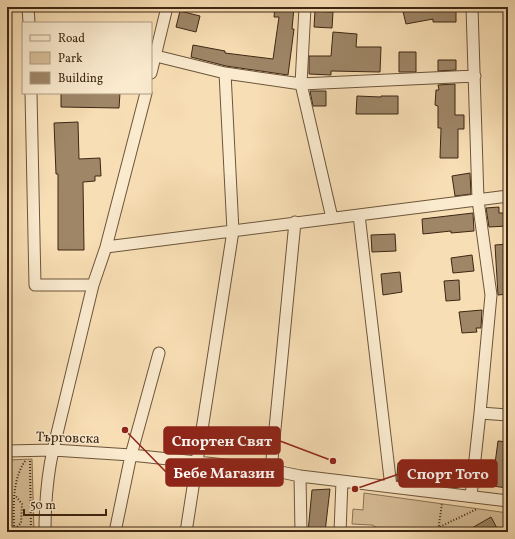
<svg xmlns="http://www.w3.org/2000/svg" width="515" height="539" font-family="Vollkorn,serif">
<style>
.green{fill:#d8bf99;stroke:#8a7356}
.water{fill:#b8a07d;stroke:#877053}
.building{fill:#9e8667;stroke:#3d2713}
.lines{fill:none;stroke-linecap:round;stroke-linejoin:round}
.street-casing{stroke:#6c553b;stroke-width:13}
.path{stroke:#3d2713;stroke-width:2;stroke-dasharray:1 2;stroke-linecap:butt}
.street{stroke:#faeace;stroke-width:11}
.labels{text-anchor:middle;stroke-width:3;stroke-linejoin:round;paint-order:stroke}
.street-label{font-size:14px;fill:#3d2713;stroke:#faeace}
.leader{fill:none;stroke:#8f2418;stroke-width:1.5}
.callout-dot{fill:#8f2418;stroke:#faeace;stroke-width:1.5}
.callout{fill:#8f2418;stroke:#8f2418;stroke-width:1.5}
.callout-label{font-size:15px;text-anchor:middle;font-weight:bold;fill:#fff}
</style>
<rect width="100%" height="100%" fill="#f8deb4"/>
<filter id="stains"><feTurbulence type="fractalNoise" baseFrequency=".005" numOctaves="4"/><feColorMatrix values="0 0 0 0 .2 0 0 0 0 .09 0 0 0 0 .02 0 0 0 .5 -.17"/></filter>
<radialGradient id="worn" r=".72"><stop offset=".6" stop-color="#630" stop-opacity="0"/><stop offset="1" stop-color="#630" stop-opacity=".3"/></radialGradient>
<path class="green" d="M32 459 34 532H7V460Z
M364 493 508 513V532H385L372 525 352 524 353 509 363 510Z"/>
<path class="water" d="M7 7H10L7 412Z"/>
<path class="building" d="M275 7H294L292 29H294L288 75 226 66 191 57 193 45 225 51V53L273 59 279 17H274Z
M402 7H456V22H433V19L406 24Z
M180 11 200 16 196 32 176 27Z
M315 11 333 12 332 28 314 27Z
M333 32 357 34 356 47H381L380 72 331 71V75L309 74V56H331Z
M399 52H416V72H399Z
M438 60H456V70L438 71Z
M455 84V115H464V129H458V158H440L441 128H438V106L435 105 436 90H439L438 85Z
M310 91H326V106H313Z
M61 93H120L119 108 61 107Z
M357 96 381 97V96H398V114H356Z
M78 122 79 159 100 158 101 176H95V181L83 182 84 250H58V174H56L54 123Z
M470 173 471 194 455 196 452 176Z
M499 207V213H508V226L489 227 486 208Z
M473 213 474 231 451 233V231L423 234 422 219Z
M395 234 396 251 372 252 371 235Z
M508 244V294L498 295 495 245Z
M472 255 474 271 453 273 451 258Z
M400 272 402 292 383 295 381 274Z
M459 280 460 300 446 301 444 281Z
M482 310 481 328H476L477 332 462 333 459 312Z
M498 441 508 442V488L492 486Z
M398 463 460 472 458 488 397 481V475Z
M330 489 325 532H308L312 490Z
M491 517 499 532H465Z"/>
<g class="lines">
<g class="street-casing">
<path id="street" d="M28 7 29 23
M305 7 301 84 332 218
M156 56 225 73 301 84 475 76
M151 73 167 7
M31 93 35 285H93
M359 215 391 487
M106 247 508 196
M480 413 508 415
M7 451 53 450 131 455 271 470 300 476 508 501
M271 470 295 222
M300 476 301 532
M471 496 480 413 491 295 478 200 472 7
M45 532C45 504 47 477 53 450L93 285 106 247 146 93
M115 532 131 455 159 353
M186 532 233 231 225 73
M340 532 342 481"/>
</g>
<path class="path" d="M30 461 31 532
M15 529 21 523 22 504 15 495
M14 532C14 509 11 482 25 461
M429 532 477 509
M438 532 442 503"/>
<use href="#street" class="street"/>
</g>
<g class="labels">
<g class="street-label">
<text transform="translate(68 437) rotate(2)" y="5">Търговска</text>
</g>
</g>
<path class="leader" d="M333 461L280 441M125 430L166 472M355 489L399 474"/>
<g class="callout-dot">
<circle cx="333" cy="461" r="4"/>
<circle cx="125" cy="430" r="4"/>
<circle cx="355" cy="489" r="4"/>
</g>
<g class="callout">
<rect x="164" y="427" width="116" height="27" rx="4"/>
<rect x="166" y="459" width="117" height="27" rx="4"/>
<rect x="399" y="460" width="98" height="27" rx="4"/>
</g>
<g class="callout-label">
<text x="222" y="446">Спортен Свят</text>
<text x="224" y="478">Бебе Магазин</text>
<text x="448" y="479">Спорт Тото</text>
</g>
<rect width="515" height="539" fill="none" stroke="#f8deb4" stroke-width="24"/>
<rect x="8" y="8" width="499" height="523" fill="none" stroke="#3d2713" stroke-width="2"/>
<rect x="12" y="12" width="491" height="515" fill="none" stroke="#3d2713"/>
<rect x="22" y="22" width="130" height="72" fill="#faeace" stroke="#ae9c83"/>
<rect x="30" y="35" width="20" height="6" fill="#faeace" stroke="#ae9c83"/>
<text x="58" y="42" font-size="12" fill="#3d2713">Road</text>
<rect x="30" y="52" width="20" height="12" fill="#d8bf99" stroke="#ae9c83"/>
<text x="58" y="62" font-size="12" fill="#3d2713">Park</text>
<rect x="30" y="72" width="20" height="12" fill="#9e8667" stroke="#ae9c83"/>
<text x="58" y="82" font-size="12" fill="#3d2713">Building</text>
<path d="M24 509v6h82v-6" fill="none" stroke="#3d2713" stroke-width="2"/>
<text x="30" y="509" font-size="12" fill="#3d2713" stroke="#faeace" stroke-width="3" paint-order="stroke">50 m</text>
<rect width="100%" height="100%" filter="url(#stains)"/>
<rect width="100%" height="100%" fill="url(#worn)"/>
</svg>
